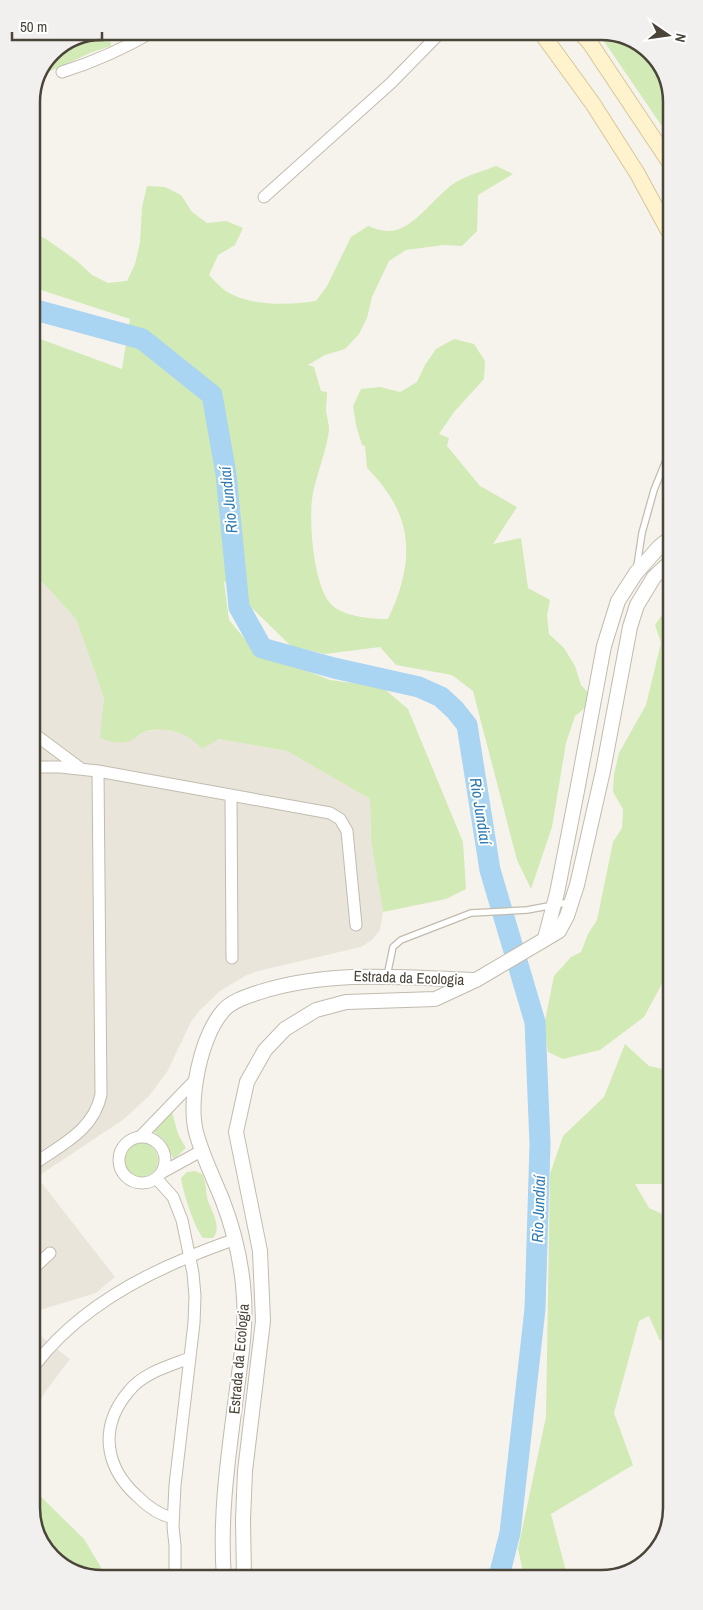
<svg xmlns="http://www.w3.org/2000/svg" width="703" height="1610" font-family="'Archivo Narrow',sans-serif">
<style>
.residential{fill:#eae5da}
.green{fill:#d2eab5}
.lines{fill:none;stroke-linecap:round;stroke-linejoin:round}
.river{stroke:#a9d4f2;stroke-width:21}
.service-casing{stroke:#c2bbae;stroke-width:8}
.minor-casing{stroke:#c2bbae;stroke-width:13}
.tertiary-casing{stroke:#c2bbae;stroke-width:16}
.secondary-casing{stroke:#d6c79b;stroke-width:17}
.service{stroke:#fff;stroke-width:5.5}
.minor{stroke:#fff;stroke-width:11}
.tertiary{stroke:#fff;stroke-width:14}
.secondary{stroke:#fff3cd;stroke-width:15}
.labels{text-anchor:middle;stroke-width:4;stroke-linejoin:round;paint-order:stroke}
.street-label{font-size:15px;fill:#4b4439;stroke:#fff}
.water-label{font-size:16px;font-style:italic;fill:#2e7ab2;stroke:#fff}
.rim{fill:none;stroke:#4b4439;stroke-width:2.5}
</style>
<rect width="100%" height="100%" fill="#f6f3ec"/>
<path class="residential" d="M33 572 76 619 104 698 127 742 144 732 163 729 184 734 200 745 219 739 287 751 370 799 371 841 383 912 380 930 372 940 361 947 258 971 245 976 220 991 199 1011 191 1022 167 1072 149 1096 124 1119 37 1177 115 1277 96 1293 40 1310 34 1316Z
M34 1331 70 1359 45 1392 35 1411Z"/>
<path class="green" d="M102 31H109L111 46 92 52 51 71 45 69 52 52Z
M597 31H606L644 46 668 80V135Z
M496 166 513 174 478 195 477 231 462 246 444 245 406 250 389 261 372 297 367 318 359 334 345 349 325 355 308 365 314 367 321 391 327 392C327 398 326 405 326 411 327 417 329 424 329 430 327 449 317 473 313 493 308 517 313 590 333 606 346 617 372 619 388 619 416 560 414 515 367 468L365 446 362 445 356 425 353 406 361 389 380 387 400 392 417 382 425 365 436 349 454 339 474 344 485 361 484 379 454 412 439 434 449 438 447 446 480 486 517 507 493 544 521 538 528 588 550 600 547 615 549 634 564 648 575 666 581 685 595 700 575 716 566 743 552 827 531 889 517 860 473 691 452 675 396 665 380 647 325 654 291 646 224 581 229 620 254 650 330 680 382 687 408 709 463 842 466 889 446 899 383 912 371 841 370 799 287 751 219 739 202 749C190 733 163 725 144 732 138 734 133 741 127 742 119 744 107 741 100 738L104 698 76 619 33 572 32 336 122 369 130 319 32 287V232L46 239 77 261 92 275 108 283 127 281 135 264 140 243 142 207 147 186 165 187 181 195 192 212 207 223 226 221 243 228 235 245 218 255 209 275C214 280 218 285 223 289 247 307 289 305 316 301L327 286 351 237 368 226C374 228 381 231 387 231 412 233 435 195 456 182 468 175 483 171 496 166Z
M664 612 669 615 670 969 644 1017 600 1050 563 1059 548 1052 544 1026 554 976 571 957 581 952 588 934 597 920 613 842 622 828 623 809 613 792 614 774 619 753 646 705 661 643 655 625Z
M625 1044 649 1066 671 1071V1184H635L649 1208 671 1218V1329L660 1341 649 1316 639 1321 614 1413 633 1465 551 1514 567 1575 524 1576 518 1549 546 1417 550 1174 563 1136 604 1097Z
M172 1112 178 1134 186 1148 175 1158H173L165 1141 153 1131Z
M124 1160a17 17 0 1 1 34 0a17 17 0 1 1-34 0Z
M195 1171 202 1174C206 1182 206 1189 207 1197 210 1210 223 1226 213 1238H203C194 1227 183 1192 181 1178L187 1172Z
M35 1491 84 1539 108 1579H97L59 1564 35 1530Z"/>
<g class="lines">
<path class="river" d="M32 309 142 339 212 395 226 474 239 607 262 648 334 668 419 687 441 697 455 710 467 725 490 870 535 1022 540 1144 535 1309 510 1533 499 1576"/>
<g class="service-casing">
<path id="service" d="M637 566 642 533 654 490 669 453
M387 976 393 947 401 940 471 913 527 910 570 902"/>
</g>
<g class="minor-casing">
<path id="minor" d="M62 72C94 62 125 48 154 31
M264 197 391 83 442 31
M33 733 80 768
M33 767H60L98 771 330 813 340 819 347 831 356 925
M231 795 232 958
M140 1137 196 1079
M119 1160a23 23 0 1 1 46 0a23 23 0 1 1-46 0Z
M34 1164C62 1144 93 1131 101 1095L98 771
M161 1173 203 1150
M156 1178 173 1197 182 1220 193 1273 195 1296 194 1323 175 1485 173 1527 175 1545V1578
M34 1268 50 1253
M35 1365C74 1314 130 1281 189 1257 204 1250 220 1245 235 1239
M173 1518C159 1515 147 1506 137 1496 104 1466 99 1426 129 1391 143 1373 169 1366 190 1358"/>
</g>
<g class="tertiary-casing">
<path id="tertiary" d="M545 938 557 893 577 791 604 646 618 601 636 573 659 547 669 539
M224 1578C219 1514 229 1452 237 1389 241 1358 246 1328 244 1297 242 1263 234 1230 222 1199 213 1177 202 1155 196 1132 191 1112 194 1089 198 1069 202 1051 210 1026 223 1011 231 1001 248 996 260 992 329 970 401 977 473 980
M244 1578 243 1520 245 1471 263 1321 260 1251 236 1132 247 1082 265 1050 285 1029 316 1010 346 1002 435 999 476 980 559 931 567 916 577 885 603 771 630 627 637 605 654 577 669 563"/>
</g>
<g class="secondary-casing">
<path id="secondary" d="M540 31 593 104 637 173 668 230
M579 31 590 43 668 160"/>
</g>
<use href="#service" class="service"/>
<use href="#minor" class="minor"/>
<use href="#tertiary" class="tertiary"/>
<use href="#secondary" class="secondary"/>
</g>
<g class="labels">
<g class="street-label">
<text transform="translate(409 978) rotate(2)" y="5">Estrada da Ecologia</text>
<text transform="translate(239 1359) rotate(-85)" y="5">Estrada da Ecologia</text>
</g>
<g class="water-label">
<text transform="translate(228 500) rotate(-96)" y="6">Rio Jundiaí</text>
<text transform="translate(481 811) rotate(81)" y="6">Rio Jundiaí</text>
<text transform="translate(538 1209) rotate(-88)" y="6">Rio Jundiaí</text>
</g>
</g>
<path d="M0 0H703V1610H0ZM102 40H601A62 62 0 0 1 663 102V1508A62 62 0 0 1 601 1570H102A62 62 0 0 1 40 1508V102A62 62 0 0 1 102 40Z" fill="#f1f0ef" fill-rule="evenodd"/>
<path class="rim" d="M102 40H601A62 62 0 0 1 663 102V1508A62 62 0 0 1 601 1570H102A62 62 0 0 1 40 1508V102A62 62 0 0 1 102 40Z"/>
<g transform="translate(668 35) rotate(103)" stroke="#ffffff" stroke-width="4" paint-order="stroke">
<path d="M0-4L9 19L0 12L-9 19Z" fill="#4b4439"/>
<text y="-8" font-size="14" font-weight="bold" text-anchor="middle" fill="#4b4439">N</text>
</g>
<path d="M12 32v8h90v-8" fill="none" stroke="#4b4439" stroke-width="2.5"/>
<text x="20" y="32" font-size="15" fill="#4b4439" stroke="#ffffff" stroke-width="4" paint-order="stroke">50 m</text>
</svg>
